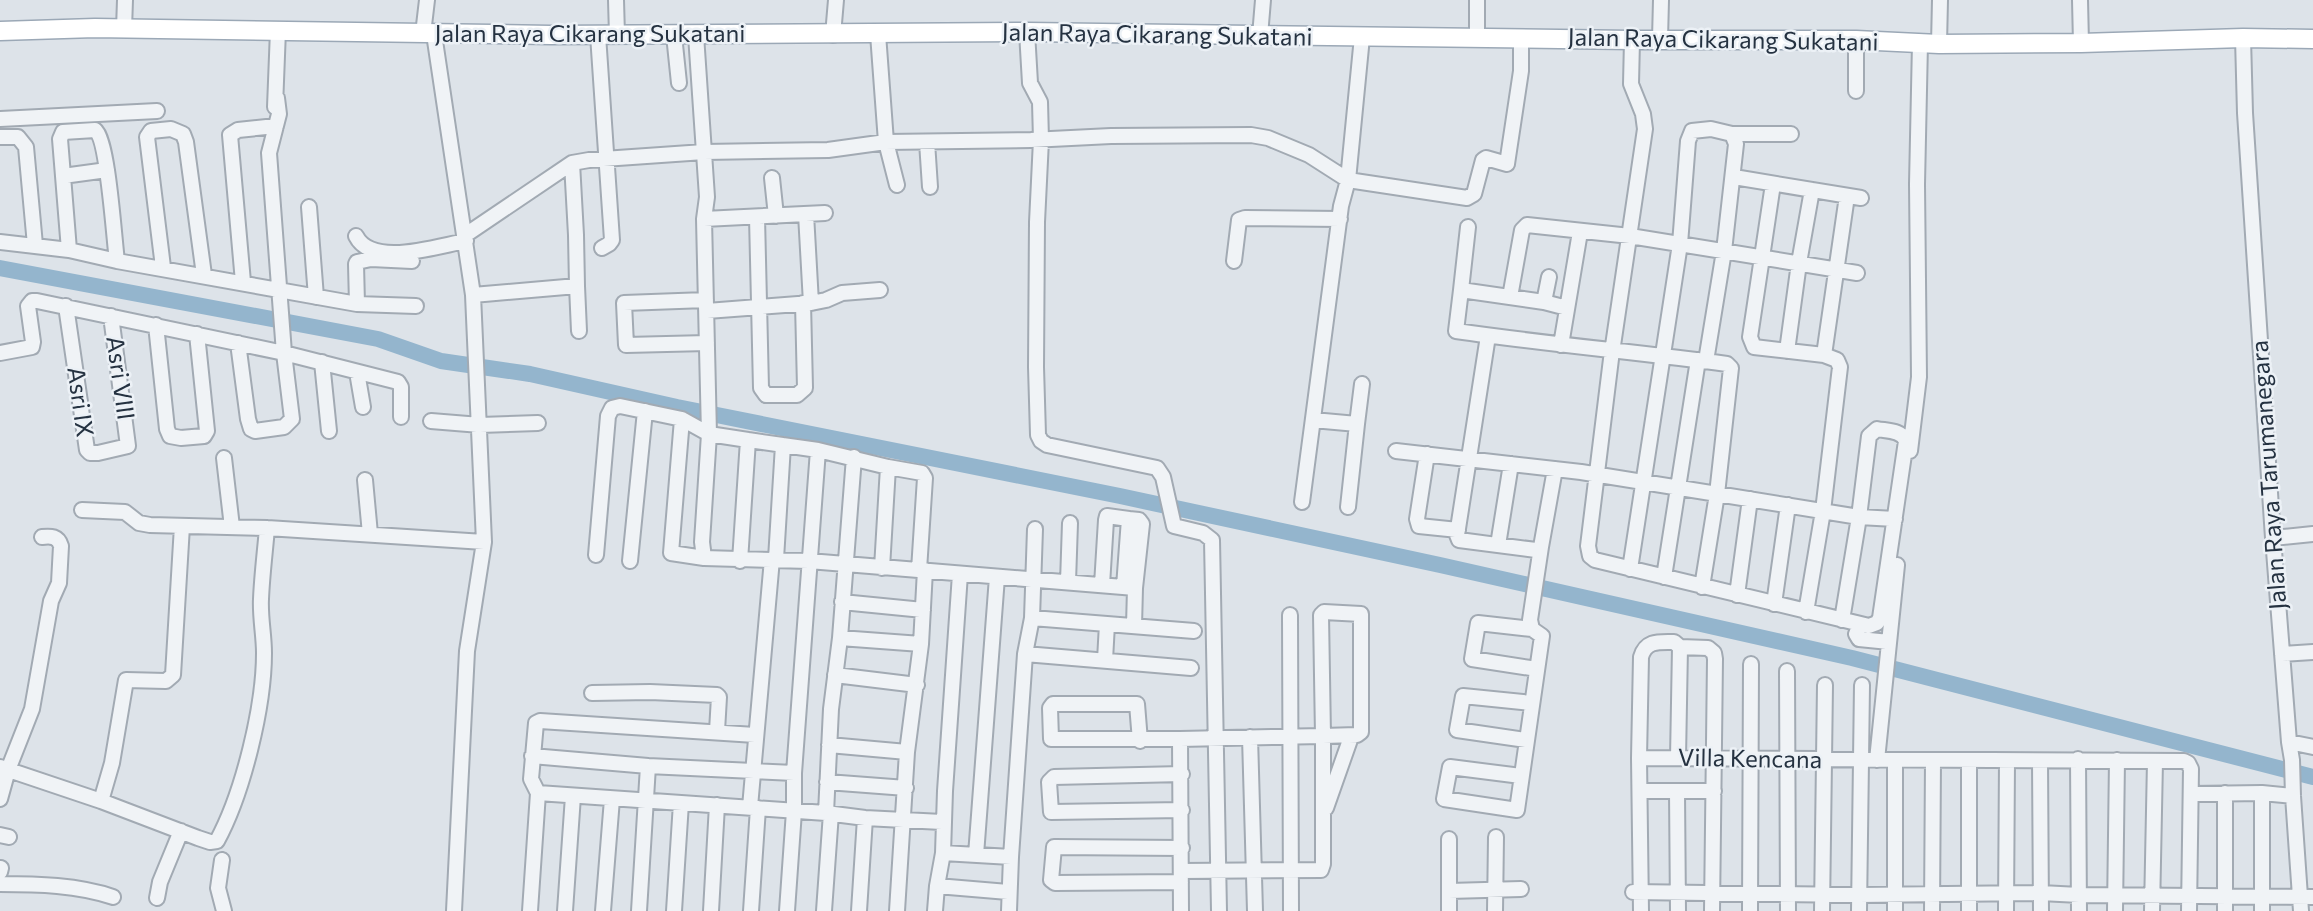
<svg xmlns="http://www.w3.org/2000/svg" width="2313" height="911" font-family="Commissioner,sans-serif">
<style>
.water{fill:#94b5cd}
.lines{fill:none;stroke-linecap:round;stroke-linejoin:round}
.river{stroke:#94b5cd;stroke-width:16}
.minor-casing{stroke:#a2aab3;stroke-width:18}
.major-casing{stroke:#9ba8b6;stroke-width:21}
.minor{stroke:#f0f3f6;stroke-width:14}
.major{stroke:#fff;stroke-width:18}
.labels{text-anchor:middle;stroke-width:5;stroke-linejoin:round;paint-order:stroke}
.street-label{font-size:24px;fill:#253241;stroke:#ecf1f6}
</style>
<rect width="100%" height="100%" fill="#dde3e9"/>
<path class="water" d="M2257 757 2313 772V781L2256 767Z"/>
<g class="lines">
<path class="river" d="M0 268 378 339 441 361 530 374 677 407 1120 496 1440 565 1852 658 2313 777"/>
<g class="minor-casing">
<path id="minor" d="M616 0 617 35
M2080 0 2081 43
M124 29 125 0
M1027 32 1030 83 1040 102 1041 140 1037 222 1036 367 1038 435 1041 441 1047 445 1157 468 1163 477 1174 526 1203 533 1212 540 1219 911
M423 34 427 0
M434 34 473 295 484 542 467 651 454 911
M878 34 886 142 897 185
M598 35 612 240 609 244 602 248
M674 35 679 83
M696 35 707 197 704 219 709 434 702 542 704 558 809 561 1135 588
M833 35 836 0
M1260 36 1263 0
M1477 37V0
M2243 38 2245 113 2273 538 2289 742 2292 760 2293 796 2301 911
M1660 39 1661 0
M1632 40 1631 84 1643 114 1645 129 1611 359 1588 546 1590 556 1595 560 1869 626 1877 623 1880 618 1906 441C1902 430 1887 431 1877 429L1869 436 1859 517 1842 620
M1856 40V91
M1939 44 1940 0
M275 107 278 30
M0 119 157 111
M1732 134H1791
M0 137H18L26 147 35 245
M927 142 930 187
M572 163 576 235 577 286
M107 170 63 176 60 139 63 132 95 130C108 139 114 239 117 261
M63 176 69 250
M1734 177 1861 198
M772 178 776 216
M1773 184 1750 337 1754 347 1824 355 1837 360 1840 367 1823 511 1806 612
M309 207 316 297
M806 214 811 303
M757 217 761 388 766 395H797L805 388 803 303
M704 219 825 213
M356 236C372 268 437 246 466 241
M464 236 572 163 589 160 704 152 828 150 886 142 1031 140 1111 136 1251 135 1268 138 1309 155 1348 180 1467 198 1474 194 1483 160 1486 158 1507 164 1521 71V37
M0 242 69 250 117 261 357 304 416 306
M1234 261 1239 220 1245 218 1340 219
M163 267 147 137 151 131 171 129 183 134 186 142 204 275
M243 282 230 135 238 130 276 126
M1461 290 1468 227
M473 295 577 286 579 331
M1510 297 1522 230 1527 225 1630 236 1857 273
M706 300 624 303 626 345 707 343
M1544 302 1549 277
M357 304 356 264 357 262 371 259 412 261
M66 306 87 450 90 453H98L128 446 111 316
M1567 308 1544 302 1461 290 1456 331C1546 344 1636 352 1727 364L1731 368 1717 494 1702 587
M707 311 811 303 826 300 842 293 880 290
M156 325 167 429 170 436 181 438 204 436 207 431 197 334
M1488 336 1457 535 1459 540 1536 550 1541 547 1555 469
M238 343 248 419 251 429 255 431 284 427 292 419 284 353 398 382 401 387V417
M1561 345 1580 232
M1787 351 1799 263 1812 190
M0 353 32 347 33 342 28 306 32 301H37L284 353 269 153 279 114 277 98
M1824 355 1847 196
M322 362 329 431
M357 372 363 407
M682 419 671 553 704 558
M1313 420 1357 424 1348 507
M431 421 480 425 538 423
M1357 424 1362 384
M1396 451 1581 472 1859 517 1895 519
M1910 451 1919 377 1917 184 1920 43
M1427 454 1417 519 1419 526 1458 530
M224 458 232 527
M888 467 922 473 925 478 919 570
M365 480 370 534
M1302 502 1341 206 1348 180 1362 37
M82 510 125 512 139 523 150 525 267 528 484 542
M1129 519 1139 520 1142 524 1135 588 1134 626
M2273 538 2313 534
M1498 545 1511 464
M596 555 608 416 612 408 620 406 682 419 709 434 748 440
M776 559 783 445
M630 561 645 411
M740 561 748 440 818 450 888 467 882 568
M1630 569 1680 244 1688 141 1692 131 1711 129 1732 134 1736 144 1724 251 1706 361
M1664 577 1698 360
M1068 582 1070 523
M1102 585 1106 520 1107 516 1129 519 1124 587
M1737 595 1750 499
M842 602 923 610
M1774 604 1788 505
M1324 612 1361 614V732L1357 735 1323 736 1321 615Z
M1290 615 1291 911
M1032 618 1107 624
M1860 624 1856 634 1859 639 1889 642
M1532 629 1478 623 1472 659 1537 669
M840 638 921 644
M1680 647 1708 648 1714 653 1715 659 1712 911
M1025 654 1191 668
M2282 654 2313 652
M1105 660 1107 624 1194 631
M1787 671 1788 911
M835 675 917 685
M592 693 650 692 717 695 719 697 717 731
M1250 737 1255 911
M1526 740 1457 730 1463 696 1532 703
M1140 741 1137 704H1053L1050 708 1051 739H1180
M2289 742 2313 747
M829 745 907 752
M532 756 648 766
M1639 758 2184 761 2188 763 2191 769 2189 911
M2078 759 2079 911
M1877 760 1897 565
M1969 760V911
M2040 762 2041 911
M0 767 101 801 112 763 126 680 166 681 173 675 182 526
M1182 774 1054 777 1049 782 1051 812 1182 810
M1521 776 1450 767 1444 799 1517 810 1542 636 1532 629 1530 620 1541 547
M827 782 906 788
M1640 791H1714
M1677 792 1678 911
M538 793 531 779 536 723 540 721 755 735
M2262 793V911
M2191 794 2262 793 2293 796
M0 799 8 770 32 709 51 601 59 583 61 546C58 536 51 536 42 537
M101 801 198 838 210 842 217 841C243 793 264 707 264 653 264 635 260 617 261 599 262 575 265 552 267 528
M750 807 772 559
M1326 808 1351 737
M826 813 831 709 840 638 854 457
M0 835 9 837
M943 853 1011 857 1025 654 1032 618 1035 529
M976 855 997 577
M222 860 218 888 224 911
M0 872 1 868
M1181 882 1055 883 1051 880 1054 847 1182 848
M0 884C37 884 78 885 113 897
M937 886 1008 892
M1449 891 1521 889
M1633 892 1859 895 2041 893 2079 895 2313 897
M157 898 160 882 181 831
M530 911 538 793 826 813 865 818 942 822 944 820
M565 911 573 796
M603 911 612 799
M639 911 648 766 794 773
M674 911 681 803
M711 911 717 805
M751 911 758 808
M787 911 794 811V773L818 450
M824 911 831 813
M859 911 865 818
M897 911 907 752 921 644 925 570
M935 911 937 886 943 853 945 791 960 574
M1009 911 1011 857
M1181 911 1180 739 1323 736V864L1321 870 1182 871
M1449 911V839
M1495 911 1496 837
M1641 911 1639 758 1641 657C1646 640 1659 642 1674 642L1680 647 1678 758
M1750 911 1751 664
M1822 911 1825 685
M1859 911 1862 685
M1895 911V760
M1932 911 1933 760
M2006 911 2007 761
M2115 911 2117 760
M2152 911 2155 761
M2225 911V793"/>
</g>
<g class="major-casing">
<path id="major" d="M0 31 95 28 551 35 1027 32 1632 40H1856L1939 44 2081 43 2243 38 2313 39"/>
</g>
<use href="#minor" class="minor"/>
<use href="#major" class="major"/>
</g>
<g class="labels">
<g class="street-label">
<text x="590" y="42">Jalan Raya Cikarang Sukatani</text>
<text transform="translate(1157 35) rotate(1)" y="8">Jalan Raya Cikarang Sukatani</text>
<text transform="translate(1723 40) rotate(1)" y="8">Jalan Raya Cikarang Sukatani</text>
<text transform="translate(120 378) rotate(82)" y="8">Asri VIII</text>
<text transform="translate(80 402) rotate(82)" y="8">Asri IX</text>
<text transform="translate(2269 475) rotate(-94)" y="8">Jalan Raya Tarumanegara</text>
<text transform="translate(1750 759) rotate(1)" y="8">Villa Kencana</text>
</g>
</g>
</svg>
